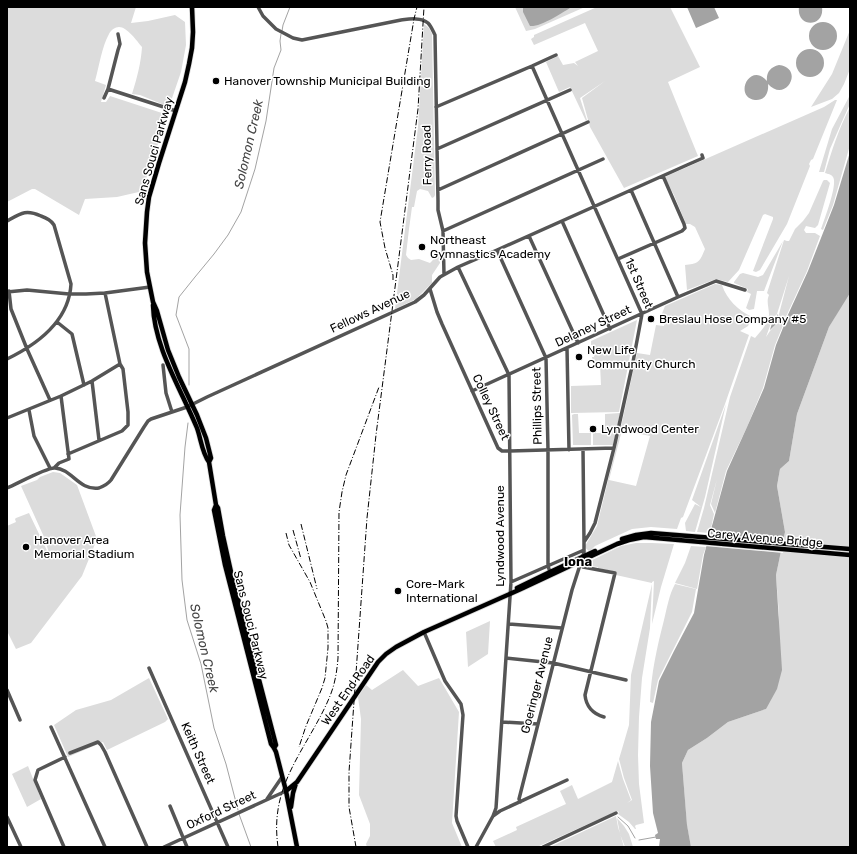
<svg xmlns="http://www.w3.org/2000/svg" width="857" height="854" font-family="Rubik,sans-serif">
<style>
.green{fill:#dcdcdc;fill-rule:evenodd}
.water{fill:#a3a3a3}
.pier{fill:#fff}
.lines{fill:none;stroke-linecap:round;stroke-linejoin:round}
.stream{stroke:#a3a3a3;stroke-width:1}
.major-casing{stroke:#dbdbdb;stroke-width:6}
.minor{stroke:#555;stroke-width:3.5}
.major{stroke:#000;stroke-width:4.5}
.rail{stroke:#000;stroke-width:1;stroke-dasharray:6 2 1 2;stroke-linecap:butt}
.poi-dot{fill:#000;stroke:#fff;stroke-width:1.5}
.labels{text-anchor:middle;stroke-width:3;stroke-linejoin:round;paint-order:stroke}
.poi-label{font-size:12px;fill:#000;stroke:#fff;text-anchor:start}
.street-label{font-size:12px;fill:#000;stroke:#fff}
.water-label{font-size:13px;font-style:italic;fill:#444;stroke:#fff}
.neighbourhood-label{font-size:13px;font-weight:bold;fill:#000;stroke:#fff}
</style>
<rect width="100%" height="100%" fill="#fff"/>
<path class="green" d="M7 7H136L131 23 148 21 175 15 185 22 186 45 181 72 169 107 140 95 132 94C137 78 141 63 142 47 137 41 127 27 119 27 115 27 111 30 109 34 102 46 99 67 95 81L106 85 101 102H106L110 96 168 115 147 175 143 191 117 197 85 199 79 215 35 189H32L7 202Z
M515 7H585L535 29 526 31Z
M597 7H670L700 67 668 82 698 156 624 188 590 127 582 98 605 81 580 98 587 120 586 121 570 87 559 92 546 62 558 56 563 65 574 63 578 66 575 62 598 51 585 23 534 45 531 39 534 37V35Z
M424 24 429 28 432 34 435 195 434 197 432 198 428 191 420 189 417 191 414 207H412L409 229 406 255 408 258 411 260 419 259 430 263 432 261 438 253 440 254V263L432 275V283L416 299 395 309 418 127Z
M850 30V69L844 84 839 93 832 99 811 107 832 74Z
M850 95V104L844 117 830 149 824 172H819L832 129Z
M835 100H837L813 159 811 160 809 164 810 166 787 224 760 270 756 272 753 271 773 219V217L765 214 763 215 739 270 728 282 716 279 687 290 685 265C699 264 700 261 705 249L695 227 690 224H686L674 195 665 178 667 176 824 107Z
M850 107V145L833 205 823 230 821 229C824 220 838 184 833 177 831 174 828 174 825 173 832 150 839 128 850 107Z
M824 180H827L830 183 818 225 815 228 806 226 804 230 806 233 792 264 806 233H815L820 236 807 271 784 321 779 319V314L789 276 777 314 771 323 766 337 770 331 777 323H784L775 345 763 388 747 427 726 471 715 513 711 504 717 479 710 505 714 514 710 533 697 532 704 508 730 397 751 336 755 338C761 331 768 324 769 315 769 307 766 302 769 295L767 293 784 240 787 241H789L795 229 803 221 809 213 823 181Z
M783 241 764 291H757L754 309 749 310 746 308 751 294 747 292 748 289 734 283V282L740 274 743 273 758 277 763 275Z
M715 284 722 285C727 300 738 310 752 317L748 326 740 331 749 335 725 404 683 517 681 518 677 529 651 527 632 529 595 546 590 551C587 550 586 549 585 546L597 526 621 427 637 353 650 355 656 325 664 326 665 318 661 316 665 306ZM622 430 650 436 636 486 609 480Z
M849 293 850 847H691L687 826 682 763 688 750 707 738 728 722 766 709 779 615 776 575 785 532 777 486 780 469 789 461 797 414 829 327Z
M637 320 619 412 571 413V386L601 385 600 364H595V361L592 360V357H594V345H591V341Z
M726 404 705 497 695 532 686 531 685 523 695 504 701 507 692 500Z
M620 413 613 445H593V433H605V431L606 430H605V414Z
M574 414H578L579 433H591V445H573L572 415Z
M53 472 60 473 77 485 97 539 82 576 31 643 16 649 7 631V526L16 522 15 519 16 518 29 513 51 559 44 537 21 486 37 480 40 477Z
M636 543H652L674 544 661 587 652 624 654 581 652 582V583L616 575 617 572 598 568V567L582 565 621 546Z
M691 546 706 547 703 555 697 589 675 583 685 563Z
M652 584 650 628 642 678 639 717 638 755 639 784 644 823 636 825 635 826 636 829H635L629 822 618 814 619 812 617 811 537 847H496L493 841 517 830 516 827 566 804 560 791 572 785 578 799 612 782 618 761 623 779 631 800 627 803 632 800 624 778 619 759 622 749 629 725 631 675Z
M675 584 696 589 692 612 658 680 653 703 650 702C651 674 657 647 664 620 667 608 669 595 675 584Z
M490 621 488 654 468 667 466 632Z
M403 670 418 686 439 678 459 712 452 823 462 847H367L366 844 370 836V824L359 795 361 719 358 697 366 685 372 690Z
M149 678 168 719 165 722 107 750 103 742 68 757 54 725 76 710 111 700Z
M28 766 41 799 27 807 12 774Z
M616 816 618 827 624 847H550Z
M617 818 624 826 629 834 633 847H625L620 834Z"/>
<path class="water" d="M523 7H569L570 8C560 14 541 27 530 26L523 12Z
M687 7H714L719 18 696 28Z
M799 7H822C825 28 796 28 799 7Z
M809 36a14 14 0 1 1 28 0a14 14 0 1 1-28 0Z
M796 63a14 14 0 1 1 28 0a14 14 0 1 1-28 0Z
M779 65C805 68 786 104 768 84 769 92 765 101 755 100 733 97 750 61 767 81 766 73 770 67 779 65Z
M850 152V293L829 327 797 414 789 461 780 469 777 486 785 532 776 575 782 670 777 689 766 709 728 722 707 738 688 750 682 763 687 825 691 847H659L660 839H656L655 835 658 833 653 813 650 766 651 722 659 681 674 651 694 613 704 555 727 471 747 427 764 388 776 345 785 323H777L770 330 772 323 778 314 779 320 785 321 786 319 808 271 834 205Z"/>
<path class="pier" d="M708 534 786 540 783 553 705 546Z"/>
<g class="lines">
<path class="stream" d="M282 31 283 25 290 7
M189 385V349L176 315 179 297 195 277 214 254 228 235 241 212 255 169 266 121 274 68 281 50 280 41 281 34
M188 423 185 447 180 515 182 580 187 620 201 664 214 728 226 764 238 810
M239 814 251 847
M618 817 628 826 635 838
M639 840 656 837"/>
<g class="major-casing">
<path id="major" d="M192 7 193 32 192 48 189 64 185 82 159 163 149 197 147 212 145 243 147 272 153 302 157 311 168 350 179 377 197 415 206 438 211 458 209 462 216 505 218 508 223 536 231 572 276 745 274 748
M153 305C154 347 181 389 197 428 201 439 202 453 209 462
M216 505 214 510 225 565 271 744 274 748 276 752 286 791 297 847
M622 539 636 535 651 533 850 549
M517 588 550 572 595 551
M286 791 297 782 378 662 386 654 396 647 424 632 521 589 617 544 629 540 644 537 850 555
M291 807 293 793 296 783"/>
</g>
<path class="minor" d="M258 7 263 16 276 29 293 38 302 40 401 20C409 19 421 17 428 23 431 26 433 31 435 35L438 201V210L443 231 444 274
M532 66 547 100 642 314 633 362 614 448 595 523 590 533 584 542
M108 89 176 111
M104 98 108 89 118 50 120 44 118 34
M436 107 532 66 556 55
M437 149 570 90
M438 190 588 122
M631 190 678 297
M7 221C21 213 26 209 41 216 47 218 51 220 54 225L71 284C69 321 38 344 7 359
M562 221 610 329
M443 231 603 159
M529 236 578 343
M497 250 546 358 548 450V566L550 572
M618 259 682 231 685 228 684 224 663 176
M458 267 509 375 511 582 497 793 496 808 493 816
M430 289 437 312 442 324 498 448 502 451H510L614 448
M9 291 11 309 27 349 50 400
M7 292 27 290 69 294H86L105 293 150 287
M57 322 72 334 84 385
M567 348 569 450
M163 365 166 393 172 412
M92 381 99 440
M472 391 678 297 716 281 745 290
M29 410 34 436 50 468
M7 418 61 396 92 381 120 364
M68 454 122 431 128 425V412L123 369 120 364 105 293
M54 468 59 463 69 459 61 396
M7 488C17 484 47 467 55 468 72 469 79 491 99 488 104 486 108 484 111 480L144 427 148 421 151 419 187 407 207 397 415 302 424 295 440 277 458 267 497 250 687 165 703 158 702 155
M582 557 584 553V542L583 449
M583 567 615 573 585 695C586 706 593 714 604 717
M511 582 584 550
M509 624 562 628
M424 632 445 681 461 704 463 715 456 816 457 821 468 847
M506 658 553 663 626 680
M149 668 228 847
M7 690 20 720
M502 722 538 724
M51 727 105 847
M70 753 98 742 101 745 105 752 147 847
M267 799 282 777
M520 802 519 799 572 590 581 562
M170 806 187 847
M7 817 21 847
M64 847 35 780 38 770 65 757
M164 847 286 791
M476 847 493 816 500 811 567 780
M543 847 616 813"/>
<use href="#major" class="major"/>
<path class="rail" d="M393 280V275L385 248 380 222 414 19 417 7
M301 524 317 589
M293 530 301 559
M286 533 289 545 310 582 326 621 328 628V648L325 678 322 688 306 726 299 747
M278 847C276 832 276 819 279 804 287 765 315 733 330 696 335 684 337 671 338 658L339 512 342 492 346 475 379 387
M356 847 349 807V772L367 518 376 435 418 109 424 7"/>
</g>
<g class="poi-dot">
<circle cx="216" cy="81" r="4"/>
<circle cx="422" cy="247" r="4"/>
<circle cx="651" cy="319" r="4"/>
<circle cx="579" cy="357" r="4"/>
<circle cx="593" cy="429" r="4"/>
<circle cx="26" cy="547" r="4"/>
<circle cx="398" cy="591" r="4"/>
</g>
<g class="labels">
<g class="poi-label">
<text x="224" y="85">Hanover Township Municipal Building</text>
<text x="430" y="244">Northeast<tspan x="430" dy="14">Gymnastics Academy</tspan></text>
<text x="659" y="323">Breslau Hose Company #5</text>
<text x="587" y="354">New Life<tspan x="587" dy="14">Community Church</tspan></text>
<text x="601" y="433">Lyndwood Center</text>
<text x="34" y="544">Hanover Area<tspan x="34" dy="14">Memorial Stadium</tspan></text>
<text x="406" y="588">Core-Mark<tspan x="406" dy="14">International</tspan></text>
</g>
<g class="street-label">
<text transform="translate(154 151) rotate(-74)" y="4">Sans Souci Parkway</text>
<text transform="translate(427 155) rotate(-91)" y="4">Ferry Road</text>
<text transform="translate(639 283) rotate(67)" y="4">1st Street</text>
<text transform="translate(370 311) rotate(-25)" y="4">Fellows Avenue</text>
<text transform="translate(593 326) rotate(-25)" y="4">Delaney Street</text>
<text transform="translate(537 406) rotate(-91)" y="4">Phillips Street</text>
<text transform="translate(491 407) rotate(65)" y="4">Colley Street</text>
<text transform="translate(500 536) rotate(-90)" y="4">Lyndwood Avenue</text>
<text transform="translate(765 538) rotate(5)" y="4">Carey Avenue Bridge</text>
<text transform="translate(251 625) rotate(76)" y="4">Sans Souci Parkway</text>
<text transform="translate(537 685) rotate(-76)" y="4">Goeringer Avenue</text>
<text transform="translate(348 690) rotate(-55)" y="4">West End Road</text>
<text transform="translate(198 753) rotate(66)" y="4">Keith Street</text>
<text transform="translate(221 810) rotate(-25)" y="4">Oxford Street</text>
</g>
<g class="water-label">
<text transform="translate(248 144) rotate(-77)" y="5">Solomon Creek</text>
<text transform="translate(205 648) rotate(77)" y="5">Solomon Creek</text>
</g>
<g class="neighbourhood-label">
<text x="578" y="566">Iona</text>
</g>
</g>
<rect width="857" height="854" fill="none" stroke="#000000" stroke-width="16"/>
</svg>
